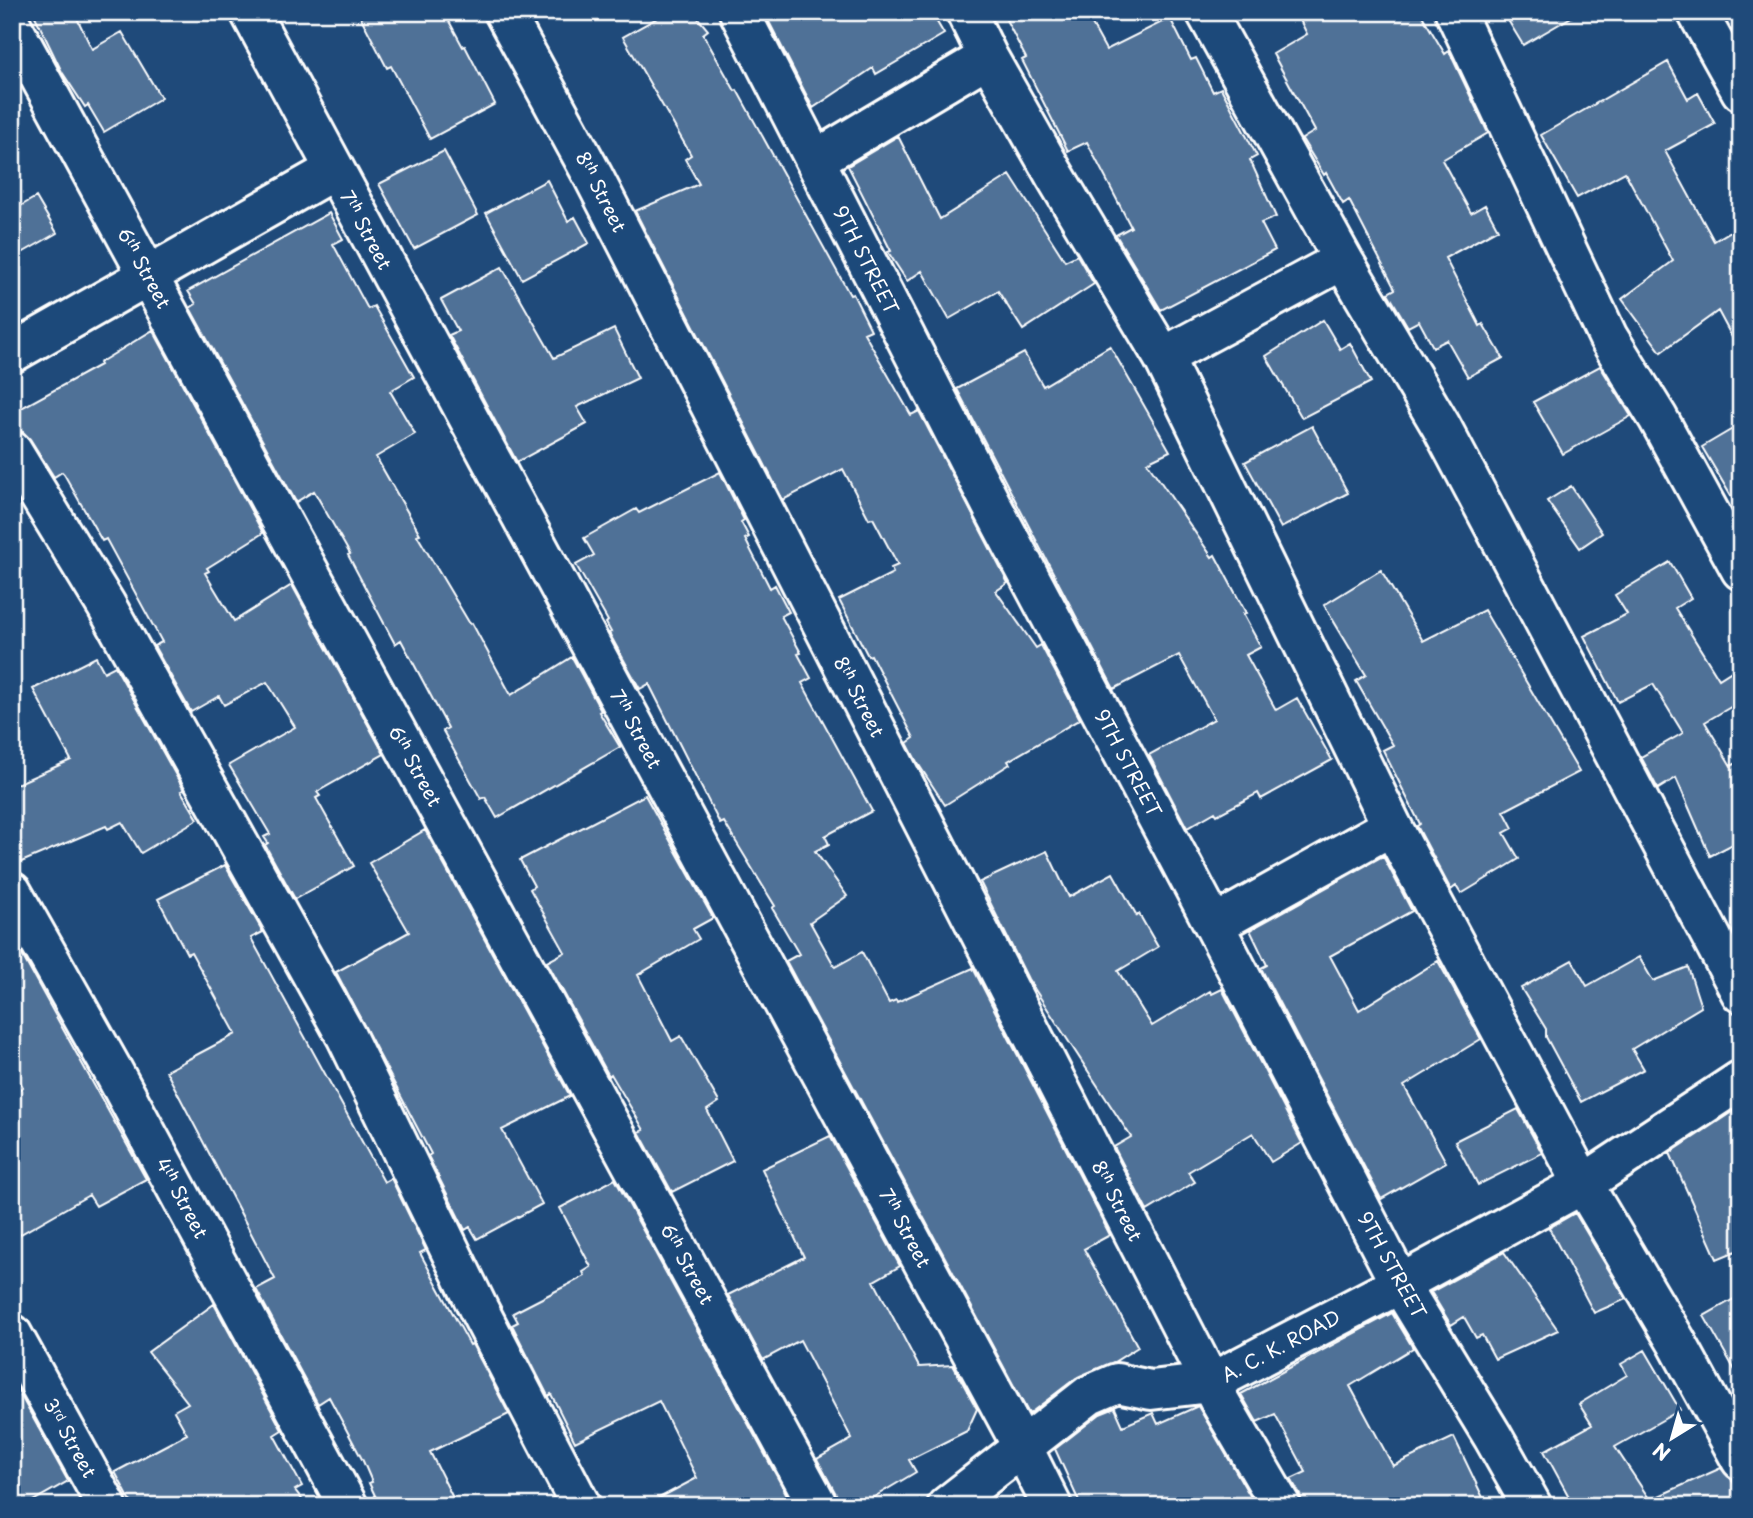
<svg xmlns="http://www.w3.org/2000/svg" width="1753" height="1518" font-family="'Playpen Sans',sans-serif">
<style>
.building{fill:#507197;stroke:#fff;stroke-width:2}
.lines{fill:none;stroke-linecap:round;stroke-linejoin:round}
.minor-casing{stroke:#fff;stroke-width:44}
.minor{stroke:#1f4a7a;stroke-width:38}
.labels{text-anchor:middle;stroke-width:5;stroke-linejoin:round;paint-order:stroke}
.street-label{font-size:19px;fill:#fff;stroke:#1f4a7a}
</style>
<rect width="100%" height="100%" fill="#1f4a7a"/>
<filter id="ink" filterUnits="userSpaceOnUse"><feTurbulence type="fractalNoise" baseFrequency=".0143" numOctaves="2"/><feDisplacementMap in="SourceGraphic" scale="14" xChannelSelector="R" yChannelSelector="G"/><feConvolveMatrix kernelMatrix="1 2 1 2 8 2 1 2 1" color-interpolation-filters="sRGB"/></filter>
<g filter="url(#ink)">
<path class="building" d="M33 12H74L92 49 122 32 161 98 104 132 88 105 85 107 62 72Z
M358 12H444L463 47 465 46 495 104 430 139 391 66 387 68Z
M668 12H693L708 30 703 34 735 91 737 90 850 295 853 294 871 330 864 333 911 415 919 411 1008 583 996 591 1036 648 1041 645 1080 719 1008 761 1010 764 945 805 917 762 907 743 914 738 871 655 868 656 839 600 893 573 891 568 898 565 873 518 869 519 843 469 783 500 635 211 699 184 685 159 691 155 623 37Z
M764 12H931L944 34 876 74 873 68 813 108Z
M1002 12H1085L1106 50 1170 18 1191 60 1196 58 1213 92 1221 88 1257 156 1250 160 1276 217 1261 223 1275 250 1161 310 1116 235 1131 227 1087 142 1068 151 1022 60 1026 58Z
M1296 12H1420L1445 54 1449 51 1488 133 1442 160 1471 213 1485 205 1498 229 1445 258 1480 326 1483 324 1503 358 1468 377 1447 340 1433 347 1419 321 1408 327 1388 293 1395 289 1349 200 1343 204 1326 173 1324 175 1302 139 1315 131 1273 54 1307 34Z
M1503 12H1580L1523 45Z
M1668 62 1688 99 1698 93 1715 124 1665 151 1714 241 1741 225V354L1718 311 1661 352 1622 299 1673 261 1625 172 1577 198 1541 135Z
M898 136 940 219 1010 175 1065 261 1077 255 1094 284 1023 330 998 291 949 319 922 271 907 281 888 252 891 251 848 166Z
M444 151 478 215 414 249 379 184Z
M547 180 568 221 575 217 589 243 522 279 486 213Z
M36 197 57 233 22 253 12 236V211Z
M329 213 343 239 333 244 368 309 374 306 414 377 390 391 415 434 376 457 420 534 417 535 470 624 472 623 511 695 572 657 601 711 599 712 620 747 497 818 485 797 481 799 443 731 448 728 401 640 395 644 348 555 350 554 314 491 296 502 190 308 196 304 188 291Z
M502 267 554 358 614 329 638 378 577 407 587 424 517 462 449 335 458 331 441 300Z
M1323 320 1340 349 1350 343 1371 382 1302 418 1266 356Z
M153 330 263 533 207 568 209 571 205 573 234 621 292 585 384 754 317 792 320 796 316 798 354 866 295 899 265 845 268 843 264 837 270 834 229 765 295 727 267 682 224 705 219 696 191 712 154 646 162 642 106 539 102 541 64 474 62 472 54 477 30 439 23 432 12 429V413L100 365 99 363Z
M1110 346 1170 451 1147 462 1212 557 1215 555 1246 613 1243 614 1261 647 1246 655 1276 710 1297 698 1332 760 1261 799 1258 793 1217 815 1215 812 1187 828 1149 755 1214 719 1179 655 1114 689 957 389 1024 353 1043 386Z
M1600 366 1631 416 1563 454 1533 402Z
M1741 424V513L1702 447Z
M1312 426 1348 493 1281 528 1245 462Z
M720 472 744 520 741 522 749 537 745 539 770 588 775 585 789 612 781 616 801 653 798 654 811 678 802 683 872 811 825 836 829 844 815 851 847 896 810 922 835 967 862 952 889 1003 896 1000 897 1002 973 968 1110 1235 1084 1249 1138 1347 1114 1362 1076 1378 1029 1414 786 961 799 954 772 908 775 906 724 822 720 824 649 684 640 689 609 633 611 632 606 623 608 621 576 565 594 555 584 538 636 509 639 513Z
M1571 486 1602 533 1580 548 1547 501Z
M1670 562 1691 598 1675 608 1719 679 1741 665V701L1705 722 1731 766 1741 761V840L1710 856 1676 778 1658 789 1641 757 1683 733 1653 684 1618 702 1584 636 1627 614 1615 595Z
M1381 570 1423 641 1484 610 1579 772 1504 811 1513 828 1504 833 1519 859 1461 894 1456 886 1451 890 1417 826 1420 824 1383 750 1393 745 1356 681 1366 675 1324 605Z
M96 657 104 672 115 666 184 790 181 791 198 819 141 853 122 822 108 829 106 826 12 866V786L71 760 33 689Z
M645 795 713 918 693 929 699 939 638 975 672 1041 681 1036 719 1102 707 1110 733 1161 672 1192 639 1132 644 1130 611 1074 609 1076 547 962 565 952 530 889 534 886 520 860Z
M425 830 570 1096 502 1130 542 1204 477 1239 470 1227 465 1230 428 1156 431 1154 336 972 409 932 369 863Z
M1047 851 1069 897 1113 873 1137 916 1139 914 1158 947 1118 971 1152 1026 1210 991 1212 994 1222 989 1302 1143 1271 1162 1253 1133 1188 1172 1195 1182 1147 1211 1114 1147 1131 1137 1028 979 980 882Z
M1383 856 1412 911 1330 956 1359 1010 1438 961 1481 1039 1404 1086 1446 1162 1381 1199 1261 968 1267 965 1250 930Z
M225 865 263 932 251 938 384 1182 391 1178 426 1250 420 1253 470 1345 472 1344 509 1414 430 1452 457 1506H380L369 1483 372 1482 363 1461 329 1397 318 1404 256 1289 275 1279 166 1071 236 1034 191 952 187 954 158 899Z
M12 937 146 1179 96 1206 89 1195 12 1239V1094L23 1087 12 1069Z
M1639 957 1653 981 1688 967 1701 1007 1632 1049 1644 1069 1581 1102 1546 1037V1029L1521 988 1572 960 1587 986Z
M1741 1106V1249L1717 1259 1670 1153Z
M1518 1109 1542 1153 1478 1185 1455 1141Z
M830 1136 900 1266 874 1281 919 1367 953 1365 977 1409 967 1431 909 1460 916 1472 859 1506H840L837 1496 817 1459 852 1439 800 1340 763 1360 728 1295 804 1257 762 1169Z
M615 1179 793 1506H644L697 1478 659 1401 575 1442 551 1394 548 1396 512 1325 518 1322 513 1313 585 1276 583 1272 591 1267 560 1208Z
M1575 1213 1626 1299 1594 1313 1549 1228Z
M1504 1252 1558 1330 1495 1359 1482 1335 1476 1338 1464 1317 1451 1325 1431 1292Z
M1741 1295V1381L1704 1316Z
M214 1304 282 1430 274 1435 302 1486 295 1490 307 1506H133L115 1472 187 1434 174 1411 188 1403 148 1352Z
M1392 1313 1413 1348 1350 1386 1393 1466 1454 1437 1487 1506H1303L1300 1495 1291 1479 1306 1472 1275 1414 1257 1422 1241 1394Z
M1645 1350 1680 1410 1615 1447 1650 1500 1721 1468 1732 1480 1741 1497V1506H1574L1544 1451 1592 1425 1579 1404 1627 1375 1621 1364Z
M12 1380 68 1481 24 1506H12Z
M1198 1406 1256 1506H1081L1055 1449 1100 1414 1115 1408 1123 1426 1153 1413 1158 1424Z"/>
<g class="lines">
<g class="minor-casing">
<path id="minor" d="M250 12 1022 1446 1052 1506
M504 12 593 176 1219 1400 1281 1506
M739 12 991 504 1214 925 1400 1284 1493 1437 1532 1506
M966 12 988 57 1054 174 1163 357 1392 826 1583 1184 1676 1341 1741 1460
M1206 12 1343 260 1441 426 1741 993
M1455 12 1608 337 1658 418 1741 570
M1697 12 1741 91
M12 26 818 1506
M815 160 988 57
M12 353 334 170
M1163 357 1343 260
M12 451 106 605 346 1036 480 1312 581 1506
M12 892 112 1069 348 1506
M1214 925 1392 826
M12 1334 107 1506
M947 1506 1089 1395 1117 1383 1151 1390 1210 1383 1400 1284 1583 1184 1741 1080"/>
</g>
<use href="#minor" class="minor"/>
</g>
</g>
<g class="labels">
<g class="street-label">
<text transform="translate(601 192) rotate(63)" y="7">8ᵗʰ Street</text>
<text transform="translate(366 230) rotate(62)" y="7">7ᵗʰ Street</text>
<text transform="translate(866 260) rotate(63)" y="7">9TH STREET</text>
<text transform="translate(144 268) rotate(61)" y="7">6ᵗʰ Street</text>
<text transform="translate(859 697) rotate(63)" y="7">8ᵗʰ Street</text>
<text transform="translate(636 729) rotate(62)" y="7">7ᵗʰ Street</text>
<text transform="translate(1128 763) rotate(62)" y="7">9TH STREET</text>
<text transform="translate(415 766) rotate(61)" y="7">6ᵗʰ Street</text>
<text transform="translate(182 1198) rotate(62)" y="7">4ᵗʰ Street</text>
<text transform="translate(1117 1201) rotate(63)" y="7">8ᵗʰ Street</text>
<text transform="translate(905 1228) rotate(62)" y="7">7ᵗʰ Street</text>
<text transform="translate(687 1264) rotate(61)" y="7">6ᵗʰ Street</text>
<text transform="translate(1392 1265) rotate(61)" y="7">9TH STREET</text>
<text transform="translate(1281 1346) rotate(-28)" y="7">A. C. K. ROAD</text>
<text transform="translate(70 1438) rotate(61)" y="7">3ʳᵈ Street</text>
</g>
</g>
<rect width="1753" height="1518" fill="none" stroke="#1f4a7a" stroke-width="42"/>
<rect x="21" y="21" width="1711" height="1476" fill="none" stroke="#fff" stroke-width="2.5" filter="url(#ink)"/>
<g transform="translate(1672 1438) rotate(217)" stroke="#1f4a7a" stroke-width="5" paint-order="stroke">
<path d="M0-5L12 26L0 18L-12 26Z" fill="#ffffff"/>
<text y="-10" font-size="19" font-weight="bold" text-anchor="middle" fill="#ffffff">N</text>
</g>
</svg>
